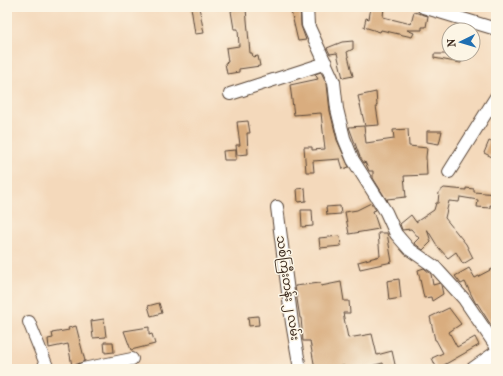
<svg xmlns="http://www.w3.org/2000/svg" width="503" height="376" font-family="'IM FELL French Canon','Noto Sans Myanmar',serif">
<style>
.building{fill:#d9ad7f}
.lines{fill:none;stroke-linecap:round;stroke-linejoin:round}
.minor-casing{stroke:#574436;stroke-width:14}
.minor{stroke:#fff;stroke-width:12}
.labels{text-anchor:middle;stroke-width:3;stroke-linejoin:round;paint-order:stroke}
.street-label{font-size:12px;fill:#3b2a1e;stroke:#fcf5e5}
</style>
<rect width="100%" height="100%" fill="#fcf5e5"/>
<filter id="ink" filterUnits="userSpaceOnUse"><feTurbulence type="fractalNoise" baseFrequency=".025" numOctaves="2"/><feDisplacementMap in="SourceGraphic" scale="8" xChannelSelector="R" yChannelSelector="G"/><feConvolveMatrix kernelMatrix="1 2 1 2 8 2 1 2 1" color-interpolation-filters="sRGB"/></filter>
<filter id="wash" filterUnits="userSpaceOnUse"><feTurbulence type="fractalNoise" baseFrequency=".012" numOctaves="4" result="noise"/><feDisplacementMap in="SourceGraphic" scale="16" xChannelSelector="R" yChannelSelector="G"/><feGaussianBlur stdDeviation="0.9" result="paint"/><feColorMatrix in="noise" values="0 0 0 0 0 0 0 0 0 0 0 0 0 0 0 0 0 1.4 0 .05"/><feComposite in="paint" operator="in"/></filter>
<g filter="url(#wash)">
<rect width="100%" height="100%" fill="#f4d9bb"/>
<g id="blocks">
<path class="building" d="M191 7H199L204 33 195 34Z
M232 7H243L244 9H246L250 53H252L253 57 258 56 260 66 239 69V72L227 74 225 63 228 62 226 48 239 46 238 29H234L231 11 233 10Z
M290 7H300L301 26 306 40 298 41Z
M371 7H384L383 17 411 24 414 12 428 16 426 27H422V30H407L414 33 412 37 381 30 380 32 364 27 366 18 369 19Z
M353 41V49L347 52 353 76 343 78 337 53 330 54 327 48 342 42Z
M434 54H463L461 63 434 58Z
M321 72 327 84 330 111 337 140 349 167 343 169 340 159 313 161 314 172H306L304 147H312V150L325 149 321 113 294 115 290 85 318 79 315 74Z
M376 92 377 105 376 106 379 125 365 126 358 96Z
M248 121 250 133H247L248 154 237 155 236 145H240L237 122Z
M364 126 366 143 394 139 393 130 408 129 409 146 427 148 426 157 427 175 404 176 406 197 387 199 388 202 373 178V171H369L365 162 364 163 360 157 349 127Z
M427 131H442L439 144 427 142Z
M489 141 496 144V159L484 153Z
M236 150V160H224L223 151Z
M305 188 306 201 298 202 297 189Z
M444 188 466 190V188L474 189V192L496 194V206L490 205V208L477 207 478 200 460 197 459 202 449 201 445 218 466 244 473 258 463 264 456 252 448 258 438 247 427 229 431 242 423 250 414 243 419 238 411 229 402 230 400 224 411 215 416 222 434 210 436 203H438L439 192Z
M371 203 376 210 373 211 379 229 349 234 345 212 357 210Z
M340 206 341 214 327 215 326 207Z
M301 210H312L313 226 302 227Z
M378 233H387L392 262 360 269 358 262 380 256Z
M340 236 341 246 320 248 319 238Z
M496 267V323L491 325 477 303 476 304 465 282 461 284 455 276 469 268 475 278Z
M424 268 431 274 433 285 440 283 441 285 443 294 432 301 431 297 424 298 418 270Z
M399 279 401 298 389 300 387 281Z
M341 282 344 301H349L350 313H343L348 338 372 334 377 355 392 351 396 369H384L383 363 363 368V366L345 368 344 366 315 369 310 341H303L301 318H300L295 286 320 283 321 286Z
M159 303 162 313 151 316 148 306Z
M449 308 461 324 449 332 457 347 475 337 479 345 437 369 432 358 443 353 436 340H435L430 317Z
M258 316 259 325 249 326 248 317Z
M104 319 106 337 93 338 91 321Z
M76 326 85 361 72 366 68 344 49 348 48 339 53 338 52 333 69 330 68 328Z
M149 327V335L152 334 155 344 131 350 124 331Z
M104 342H113L114 352 105 353Z"/>
</g>
</g>
<g filter="url(#ink)">
<use href="#blocks" fill-opacity="0" stroke="#574436" stroke-width="1"/>
<g class="lines">
<g class="minor-casing">
<path id="minor" d="M307 7 308 25 334 82 337 109 344 138 353 160 386 212 396 234 409 249 435 267 464 299 496 346
M423 7 496 29
M230 94 326 63
M449 172 496 97
M277 207 292 323 300 369
M29 322 48 369
M83 369 132 359
M472 369 496 352"/>
</g>
<use href="#minor" class="minor"/>
</g>
</g>
<g class="labels">
<g class="street-label">
<text transform="translate(288 288) rotate(82)" y="4">သစ်ကြီးတန်း ၂ လမ်း</text>
</g>
</g>
<rect width="503" height="376" fill="none" stroke="#fcf5e5" stroke-width="24"/>
<g transform="translate(461 42) rotate(265)"><circle r="19" fill="#fcf5e5" stroke="#afa495"/>
<path d="M0-3L7 15L0 10L-7 15Z" fill="#1f6fb2"/>
<text y="-6" font-size="11" font-weight="bold" text-anchor="middle" fill="#3b2a1e">N</text>
</g>
</svg>
